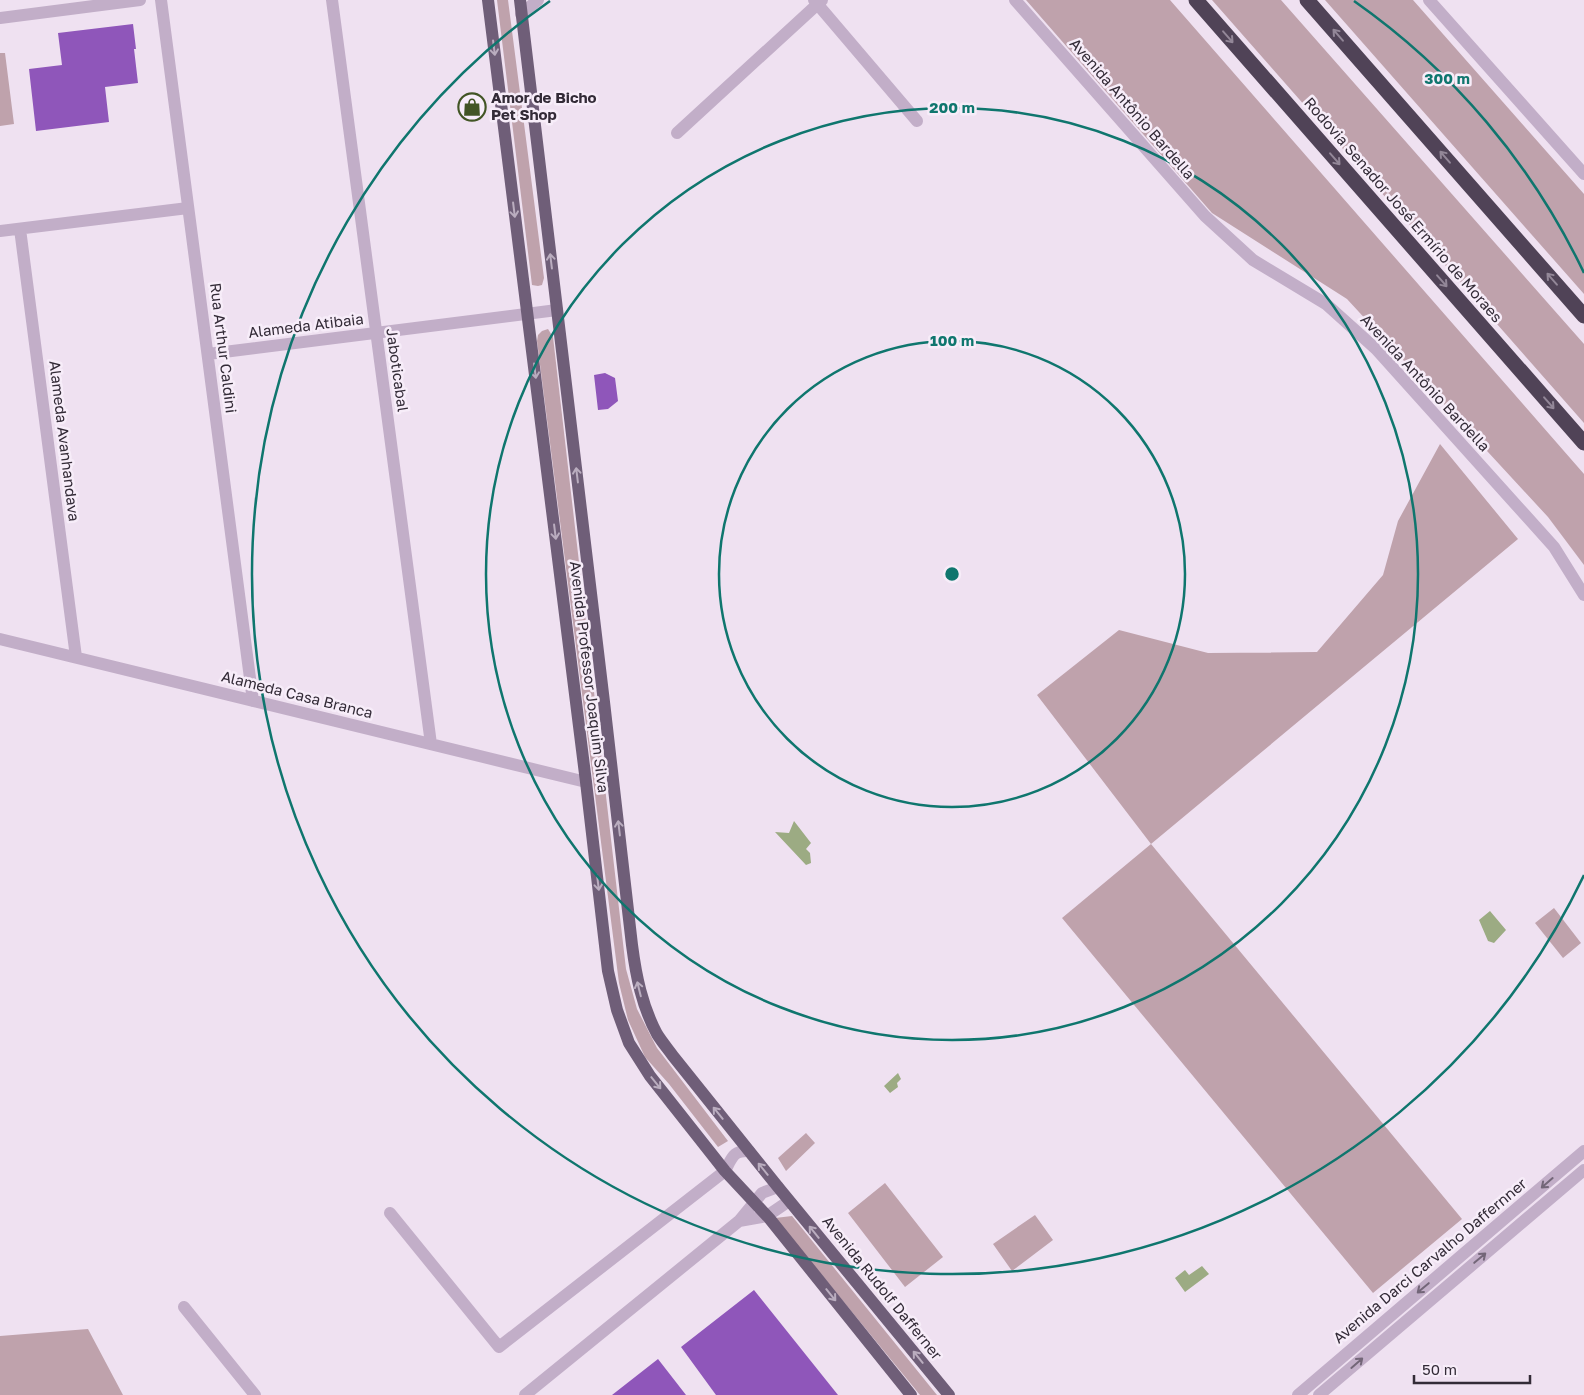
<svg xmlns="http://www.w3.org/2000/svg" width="1584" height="1395" font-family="'Golos Text',sans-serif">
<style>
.green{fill:#bfa2ac}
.water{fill:#9cab83}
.building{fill:#8f56ba}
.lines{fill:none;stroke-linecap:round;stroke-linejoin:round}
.minor{stroke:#c2aec8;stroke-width:12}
.major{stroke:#6f5e78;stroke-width:12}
.highway{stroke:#504357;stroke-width:15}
.oneway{stroke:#938798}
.oneway2{stroke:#baadbf}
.oneway3{stroke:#736678}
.ring{fill:none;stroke:#0f766e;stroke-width:2.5}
.labels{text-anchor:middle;stroke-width:5;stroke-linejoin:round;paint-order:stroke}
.poi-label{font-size:15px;font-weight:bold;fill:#332b37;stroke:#f7edf9;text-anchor:start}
.street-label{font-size:15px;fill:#332b37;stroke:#f7edf9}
.centre{fill:#0f766e;stroke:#f7edf9;stroke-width:2.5}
.ring-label{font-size:15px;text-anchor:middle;font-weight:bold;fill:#0f766e;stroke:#f7edf9;stroke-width:5;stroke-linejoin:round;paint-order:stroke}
</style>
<rect width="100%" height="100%" fill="#efe1f1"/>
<path class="green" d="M497 0H508L544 278 542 285 538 286 532 285Z
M1026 0H1170L1584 474V565L1548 517 1347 299 1212 213Z
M1212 0H1281L1584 344V423Z
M1325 0H1413L1584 194V294Z
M0 53H5L14 124 0 126Z
M548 329 553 337 626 969 637 1009 657 1048 728 1141 718 1147 669 1084 645 1057 628 1020 619 983 537 341 538 335 542 331Z
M1440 444 1518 539 1151 844 1462 1219 1373 1293 1062 918 1151 844 1037 695 1119 630 1208 653 1317 652 1383 575 1398 521Z
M1554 908 1581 943 1563 958 1535 923Z
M806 1133 815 1143 786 1171 778 1158Z
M885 1183 943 1257 905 1287 848 1213Z
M1035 1215 1053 1240 1012 1271 993 1244Z
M792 1216 937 1395H920L775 1218Z
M88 1329 123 1395H0V1336Z"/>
<path class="water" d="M794 821 811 843 806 849 810 853 811 863 806 865 775 832 789 833Z
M1490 911 1506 930 1494 943 1488 941 1479 920Z
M898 1073 901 1079 897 1083 898 1087 890 1093 884 1086Z
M1202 1266 1209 1274 1185 1292 1175 1278 1185 1270 1189 1275Z"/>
<path class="building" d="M133 24 136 49H134L138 83 105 87 109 122 36 131 29 69 62 65 58 33Z
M605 373 615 378 618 401 608 409 598 410 594 375Z
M754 1290 838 1395H716L681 1347Z
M658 1359 686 1395H612Z"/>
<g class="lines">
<path class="minor" d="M161 0 253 701
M332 0 431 744
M814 0 917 121
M1015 0 1205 216 1253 260 1326 304 1376 349 1554 547 1584 595
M1429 0 1584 174
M521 14 538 0
M0 18 140 0
M677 133 822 0
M20 229 76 657
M0 231 188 208
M208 354 557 310
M0 639 586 782
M390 1213 499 1347 725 1171C732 1158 733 1150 749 1151
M739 1221 767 1216 789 1201
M184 1307 255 1395
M525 1395 739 1221 762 1193 778 1187
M1298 1395 1584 1151
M1319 1395 1584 1170"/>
<path class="major" d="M488 0 586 782 608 971 617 1010 629 1043 650 1076 725 1171 769 1218 911 1395
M520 0 604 702 632 945C636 976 642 1006 657 1034 662 1042 668 1049 673 1056L778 1187 949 1395"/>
<path class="highway" d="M1196 0 1584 443
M1307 0 1584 316"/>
</g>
<defs><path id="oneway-shaft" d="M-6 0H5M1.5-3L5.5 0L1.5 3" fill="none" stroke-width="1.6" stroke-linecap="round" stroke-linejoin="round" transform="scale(1.25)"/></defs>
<g class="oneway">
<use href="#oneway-shaft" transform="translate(1338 35) rotate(-131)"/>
<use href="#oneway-shaft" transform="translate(1228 37) rotate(49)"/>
<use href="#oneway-shaft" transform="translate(1445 157) rotate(-131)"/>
<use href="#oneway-shaft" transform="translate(1335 159) rotate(49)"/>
<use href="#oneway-shaft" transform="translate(1552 279) rotate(-131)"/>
<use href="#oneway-shaft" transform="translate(1442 281) rotate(49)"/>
<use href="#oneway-shaft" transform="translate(1549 403) rotate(49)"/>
</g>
<g class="oneway2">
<use href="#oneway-shaft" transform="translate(494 48) rotate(83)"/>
<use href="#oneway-shaft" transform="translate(514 210) rotate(83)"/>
<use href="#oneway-shaft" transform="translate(551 261) rotate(-97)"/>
<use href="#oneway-shaft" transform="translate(535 371) rotate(83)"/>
<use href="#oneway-shaft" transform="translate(577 475) rotate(-97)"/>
<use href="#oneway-shaft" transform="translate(555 532) rotate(83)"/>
<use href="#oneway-shaft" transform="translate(619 828) rotate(-97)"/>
<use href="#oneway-shaft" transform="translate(598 883) rotate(83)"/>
<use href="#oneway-shaft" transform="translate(639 989) rotate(-104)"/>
<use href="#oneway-shaft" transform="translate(656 1083) rotate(51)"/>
<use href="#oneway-shaft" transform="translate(718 1113) rotate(-129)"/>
<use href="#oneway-shaft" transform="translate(763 1169) rotate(-129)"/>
<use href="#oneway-shaft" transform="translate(814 1232) rotate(-129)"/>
<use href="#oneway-shaft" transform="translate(831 1295) rotate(51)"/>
<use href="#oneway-shaft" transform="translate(918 1357) rotate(-129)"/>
</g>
<g class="oneway3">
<use href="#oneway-shaft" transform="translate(1547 1183) rotate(139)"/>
<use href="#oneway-shaft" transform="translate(1480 1258) rotate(-40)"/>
<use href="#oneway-shaft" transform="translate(1423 1288) rotate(140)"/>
<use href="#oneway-shaft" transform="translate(1357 1363) rotate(-41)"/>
</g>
<g class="ring">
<circle cx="952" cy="574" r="233"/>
<circle cx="952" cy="574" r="466"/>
<path d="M1584 875A700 700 0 1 1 550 1M1354 1A700 700 0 0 1 1584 273"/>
</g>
<defs>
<g id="shop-ring" transform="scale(1.4375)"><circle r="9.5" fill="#f7edf9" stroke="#425525" stroke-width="1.5"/><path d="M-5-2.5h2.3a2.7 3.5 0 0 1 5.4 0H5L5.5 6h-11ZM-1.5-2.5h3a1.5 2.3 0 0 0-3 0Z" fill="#425525"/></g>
</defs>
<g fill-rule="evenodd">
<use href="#shop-ring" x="472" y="107"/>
</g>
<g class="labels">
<g class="poi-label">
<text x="491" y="103">Amor de Bicho<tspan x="491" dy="17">Pet Shop</tspan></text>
</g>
<g class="street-label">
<text transform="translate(1132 109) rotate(49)" y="5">Avenida Antônio Bardella</text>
<text transform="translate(1403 210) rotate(49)" y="5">Rodovia Senador José Ermírio de Moraes</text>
<text transform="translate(306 326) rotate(-7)" y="5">Alameda Atibaia</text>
<text transform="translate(223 348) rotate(83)" y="5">Rua Arthur Caldini</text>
<text transform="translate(397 370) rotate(82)" y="5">Jaboticabal</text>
<text transform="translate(1425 383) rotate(47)" y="5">Avenida Antônio Bardella</text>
<text transform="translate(64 441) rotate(83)" y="5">Alameda Avanhandava</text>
<text transform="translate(589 677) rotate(83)" y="5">Avenida Professor Joaquim Silva</text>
<text transform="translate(297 695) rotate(14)" y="5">Alameda Casa Branca</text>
<text transform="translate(1430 1261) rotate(-40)" y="5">Avenida Darci Carvalho Daffernner</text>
<text transform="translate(882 1288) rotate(51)" y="5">Avenida Rudolf Dafferner</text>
</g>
</g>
<circle cx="952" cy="574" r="8" class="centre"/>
<g class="ring-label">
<text x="1447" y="84">300 m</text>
<text x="952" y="113">200 m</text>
<text x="952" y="346">100 m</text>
</g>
<path d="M1414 1375v8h116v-8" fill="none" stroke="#332b37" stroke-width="2.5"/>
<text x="1422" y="1375" font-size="15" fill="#332b37" stroke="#f7edf9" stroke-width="4" paint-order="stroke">50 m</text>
</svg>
